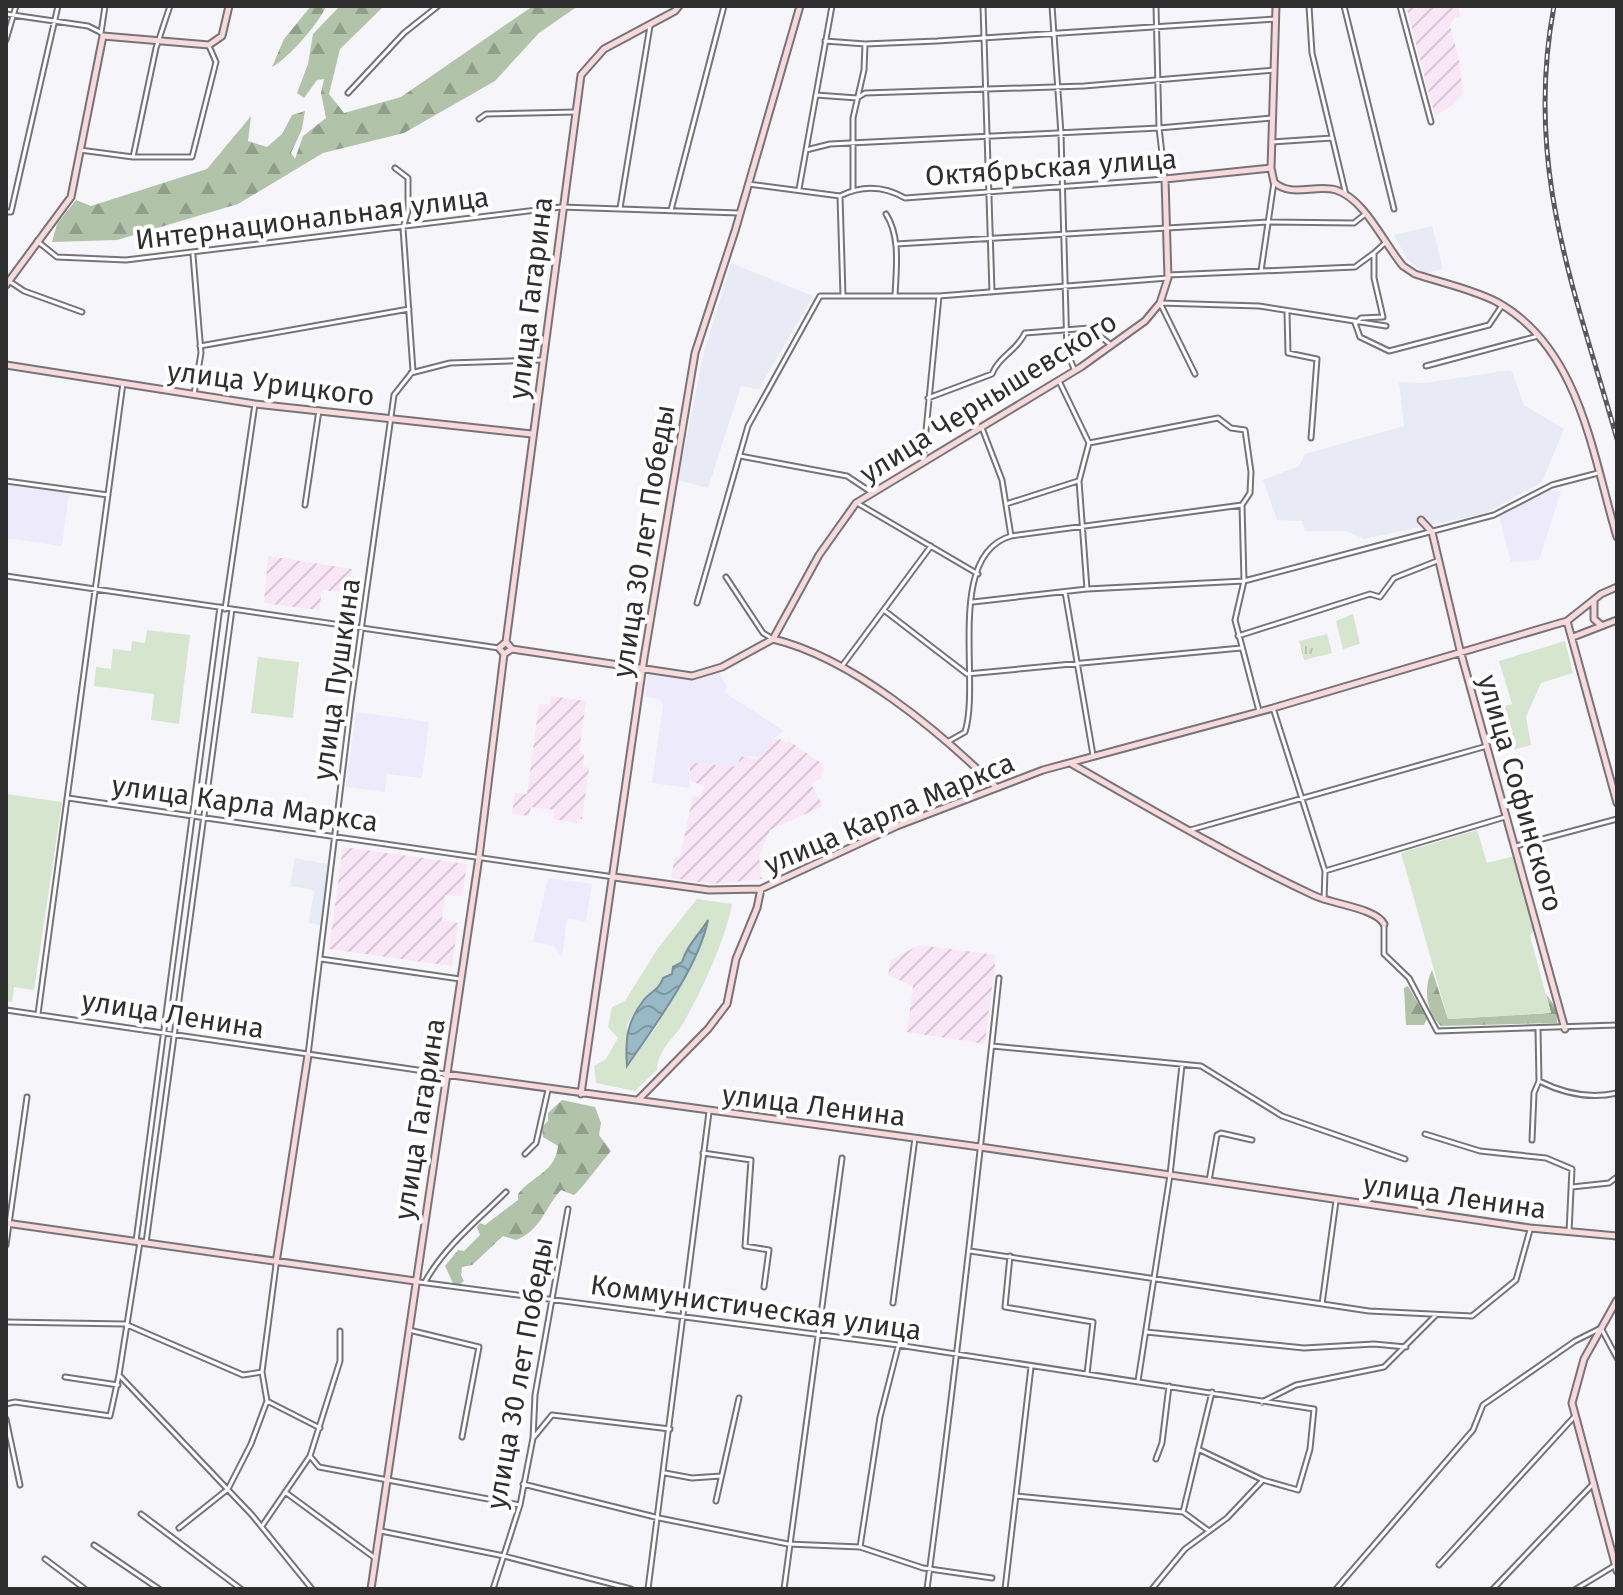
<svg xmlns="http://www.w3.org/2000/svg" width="1623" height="1595" font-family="'Fira Sans',sans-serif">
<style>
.built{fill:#e8eaf5}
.industrial{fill:url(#industrial-furrows)}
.education{fill:#edeafc}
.grass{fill:url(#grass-tufts)}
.forest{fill:url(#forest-firs)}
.green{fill:#d5e5ce;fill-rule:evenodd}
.water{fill:url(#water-waves);stroke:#789099;stroke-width:2}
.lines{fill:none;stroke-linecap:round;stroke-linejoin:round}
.street-casing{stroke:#757579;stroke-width:7}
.secondary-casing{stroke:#757579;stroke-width:9}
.street{stroke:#fff;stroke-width:3}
.secondary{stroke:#fad9db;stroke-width:5}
.rail-casing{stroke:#59595b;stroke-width:5}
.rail{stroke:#fff;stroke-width:2;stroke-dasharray:6;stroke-linecap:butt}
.labels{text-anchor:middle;stroke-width:8;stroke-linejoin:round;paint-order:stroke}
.street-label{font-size:28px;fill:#2f2f30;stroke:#fff}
</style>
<defs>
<pattern id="industrial-furrows" width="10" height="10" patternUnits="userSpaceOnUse" patternTransform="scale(2)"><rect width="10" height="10" fill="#f9e6f6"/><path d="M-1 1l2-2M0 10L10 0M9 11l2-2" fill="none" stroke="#d6c6d3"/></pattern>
<pattern id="grass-tufts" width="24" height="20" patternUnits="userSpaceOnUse" patternTransform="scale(2)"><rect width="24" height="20" fill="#d5e5ce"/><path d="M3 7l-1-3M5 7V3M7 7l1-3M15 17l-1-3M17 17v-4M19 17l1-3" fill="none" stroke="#b7c5b1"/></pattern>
<pattern id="forest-firs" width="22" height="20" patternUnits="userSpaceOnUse" patternTransform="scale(2)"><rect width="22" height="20" fill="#b1c3a8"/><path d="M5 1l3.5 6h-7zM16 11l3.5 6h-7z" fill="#909f89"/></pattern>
<pattern id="water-waves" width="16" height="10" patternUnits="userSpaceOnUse" patternTransform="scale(2)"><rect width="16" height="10" fill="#97bac6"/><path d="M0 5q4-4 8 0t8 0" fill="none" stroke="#7c98a1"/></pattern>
</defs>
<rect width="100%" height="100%" fill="#f6f6fa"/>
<path class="built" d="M1432 226 1443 269 1424 273 1407 259 1394 235Z
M731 263 813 296 759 389 741 386 708 488 678 480 703 356Z
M1511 370 1524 405 1564 429 1542 482 1486 513 1364 539 1346 531H1305L1302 521 1277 520 1263 480 1299 466 1305 454 1404 426 1399 382 1424 383Z
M295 858 329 864 320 925 309 923 314 890 290 886Z"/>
<path class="industrial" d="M1406 6H1458L1460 17 1454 18 1450 26 1459 59 1463 94 1453 105 1435 116Z
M268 556 352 569 348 593 322 590 319 610 264 603Z
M551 696 586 701 579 753 584 754 583 767 589 768 582 819H577V823L554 819V810L531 807 529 816 512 814 515 793 527 794 539 704 550 705Z
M778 738 786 743 789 741 824 765 821 778 811 784 823 806 770 830 759 857 762 879 712 884 671 878 675 856 680 857 693 795 701 798 704 785 691 782 689 762 707 764 740 756 757 759 772 740Z
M343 847 467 864 462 896 445 895 442 920 458 923 452 966 329 949Z
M919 945 996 955 985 1044 907 1032 913 986 888 975 891 960Z"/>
<path class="education" d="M6 485 69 493 62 546 6 538Z
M1549 489 1561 492 1539 560 1511 562 1499 516Z
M718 670 727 687 724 692 784 731 772 740 762 757 740 756 738 767 689 762 688 772 692 773 688 788 652 783 663 705 659 699 645 697 648 673 692 678Z
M356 712 429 722 422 778 387 774 385 792 346 787Z
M548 878 592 884 586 921 567 919 562 957 553 945 533 942Z"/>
<path class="grass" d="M1353 614 1360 644 1343 649 1336 621Z
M1327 634 1332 653 1304 660 1299 641Z"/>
<path class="forest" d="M311 6H326C320 22 288 59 272 67L284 39Z
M340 6H384L340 49 329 94 344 113 401 97 533 6H578L539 33 495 81 404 133 323 153 238 204 117 240 52 242 57 224 76 200 91 206 207 169 251 116 248 141 267 147 282 134 292 115 305 111 302 129 291 153 295 159 303 136 326 118 321 93 324 79 317 80 304 98 297 93 308 64 313 34Z
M1432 970 1448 1019 1551 1013 1546 994 1557 1009V1023L1441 1026C1426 1012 1423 988 1432 970Z
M1408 986 1427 1019 1424 1025H1406L1404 988Z
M562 1100 595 1107 601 1123 599 1135 611 1151C602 1161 582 1189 574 1195L561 1190C544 1209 541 1230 516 1240L503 1236 472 1265 462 1267 461 1275 464 1281 459 1285 453 1283 445 1266 458 1250 464 1251 480 1235 477 1227 480 1223 485 1225 518 1200V1194C533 1175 555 1173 558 1146L543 1137 542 1127 548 1121V1113Z"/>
<path class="green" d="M147 630 190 635 179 724 151 720 154 694 94 686 96 667 111 669 113 649 131 651 132 641 145 643Z
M1565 641 1573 673 1541 683 1526 717 1531 745 1498 754 1486 711 1512 704 1499 661Z
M258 657 299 662 293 718 251 713Z
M6 794 62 802 34 990 14 987 12 1002 6 1001Z
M1477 830 1487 863 1515 856 1534 930 1530 936 1551 1013 1448 1019 1401 853Z
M697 899 732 904C725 941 703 988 684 1022 674 1039 658 1049 657 1070L635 1091 596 1083 594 1066 606 1059 618 1038 608 1027 612 1007 625 1001 658 948ZM708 921 657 1026 628 1065 627 1024 642 1001 682 962Z"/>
<path class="water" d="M708 920C699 966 654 1027 627 1066 625 1039 627 1022 643 1001 649 992 659 991 663 978L672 974 673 967 682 962C687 945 699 935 708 920Z"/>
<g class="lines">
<g class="street-casing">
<path id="street" d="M983 6 992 292
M1052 6 1061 134 1067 352 1075 371
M1309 6 1312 53 1346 195
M1344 6 1394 209
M1400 6 1431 122
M6 14 88 26 100 32
M101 33 105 6
M6 40 16 6
M825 41 865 44 937 41 1276 19
M348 93 404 33 438 6
M816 95 857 98 865 93 1084 86 1274 70
M479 119 486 114 576 112
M1272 142 1332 138
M80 150 133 157H192L216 62 209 46
M806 150 830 144 1159 128 1272 118
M133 157 156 48 170 6
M748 184 840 196C862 185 884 186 905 198L1165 179 1159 128 1156 6
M799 189 832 6
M853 190V118L864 70 865 44
M840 196 843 296
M620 208 650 26
M671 210 724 6
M6 212H11L58 6
M886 214C901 237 896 270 895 296
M37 241 57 257 126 260 561 207 739 213
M896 244 1268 222 1354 223 1364 215
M193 255 201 353 194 394
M1261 271 1274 182
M1168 275 1355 267 1374 253
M6 279 24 291 82 312
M1160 303 1259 306 1386 326
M1160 303 1195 374
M1287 312 1288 353 1317 359 1311 438
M1355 323 1360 337 1389 351 1489 325 1501 307
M1356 323 1361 318 1383 317 1374 278V253L1385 243
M200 346 409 309
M1426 366 1538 336
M411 373 450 363 542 360
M1059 381 1089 443 1079 481 1087 589
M928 398 992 374C1000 355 1016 352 1025 333L1090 328 1111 345
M982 428 1002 480 1011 536
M1089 443 1218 418 1231 428 1245 430 1251 472 1250 493 1242 505 1244 581 1235 620 1259 711
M740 456 847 476 871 492
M923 462 939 296
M6 481 108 495
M857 503 978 574
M1006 504 1078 481
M305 505 319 410
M6 576 499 648
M726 577 763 633 773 639
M1065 592 1093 755
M973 602 1087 589 1244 581 1494 515 1552 485 1598 473
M697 603 748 426 820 296H939L1168 278
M225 609 255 404
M885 611 967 674 1241 648
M1238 636 1370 594 1380 597 1394 578 1437 561
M842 666 931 546
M1273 708 1325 871 1324 900
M949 741 965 732C981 682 945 555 1011 536L1242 505
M68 798 614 877
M1190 830 1487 746
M1516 846 1617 819
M1325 871 1505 817
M1384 924V954L1409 978 1437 1031 1617 1025
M321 959 460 979
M6 1010 445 1074
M38 1014 123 383
M1538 1029 1539 1081
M992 1046 1201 1066 1282 1116 1405 1159
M308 1055 351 702 394 395 413 371 403 228 408 211V178L395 168
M1425 1134 1480 1151 1546 1158 1572 1169 1569 1232
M1532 1140 1534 1093 1539 1081C1563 1093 1591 1099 1617 1093
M703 1153 751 1160 745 1246 769 1250 764 1287
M525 1154 536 1143 548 1090
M1209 1181 1217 1135 1221 1133 1252 1140
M1572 1187 1609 1183 1617 1177
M136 1241 220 607
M140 1242 119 1375 252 1515 312 1589
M146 1243 232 609
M6 1245 27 1097
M970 1251 1369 1311 1472 1316 1516 1280 1530 1230
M1010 1256 1005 1307 1093 1322 1087 1374
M419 1282 898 1345 1314 1409 1310 1449 1298 1490 1263 1480 1198 1449
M425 1282C444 1247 478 1220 506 1192
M893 1303 915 1138
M1322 1304 1336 1201
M6 1322 125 1324 243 1375 262 1372 267 1401 320 1428
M409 1330 479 1347 462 1437
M1146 1332 1304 1348 1374 1344 1406 1347
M262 1372 276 1265
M65 1377 118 1385
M1138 1381 1170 1175 1182 1065
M1262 1402 1296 1385 1384 1367 1435 1316
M6 1404 15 1402 110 1416 119 1375
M6 1419 20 1485
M534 1437 552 1415 670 1429
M310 1456 319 1467 520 1505
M1156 1459 1162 1443 1169 1386
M665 1473 692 1478 721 1476
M523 1484 659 1518 788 1544 860 1547 923 1568 992 1578
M285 1492 375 1558
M1016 1496 1183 1512 1209 1531
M716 1501 739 1398
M1183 1512 1212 1392
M141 1514 241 1589
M262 1526 310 1456 340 1361V1331
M179 1528 228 1489 251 1444 267 1401
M381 1531 504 1556 631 1589
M94 1545 159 1589
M860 1547 880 1417 898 1347
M45 1559 85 1589
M1439 1565 1574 1417
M493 1589 520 1505 533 1438 535 1395 568 1209
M648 1589 709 1112
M784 1589 842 1158
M927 1589C954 1385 977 1182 999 978
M1005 1589 1031 1367
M1152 1589 1185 1549 1227 1518 1263 1480
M1336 1589 1473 1430 1483 1405 1575 1341 1601 1328 1617 1358
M1493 1589 1592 1485
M1576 1589 1614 1566"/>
</g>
<g class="secondary-casing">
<path id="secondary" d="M1276 6 1271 168 1274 182C1291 198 1315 184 1336 190 1365 199 1384 244 1403 266L1415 274C1442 283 1472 289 1497 302 1580 348 1592 454 1617 537
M6 285 71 197 103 36 209 45 222 36 229 6
M6 365 255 404 532 434
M1421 520 1432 532 1460 650 1565 1029
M1594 600V619L1601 625
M1567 621 1617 803
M1573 637 1617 620
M773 639 819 555 856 503 1081 367 1145 321 1160 303 1168 278 1165 179 1271 168
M506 642 581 75 604 49 675 11 679 6
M512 649 692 676 722 667 773 639C852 658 939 731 996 787
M1072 764C1151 809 1230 856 1313 895 1331 904 1376 908 1384 924
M614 877 709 890 761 889 897 826 1043 770 1273 708 1567 621 1601 594 1617 587
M445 1074 980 1147 1530 1228 1617 1236
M581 1094 644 658 695 353 735 231 800 6
M639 1099 708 1029 727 1004 736 959 757 908 761 889
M6 1223 415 1281
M276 1263 308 1055
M1617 1300 1584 1359 1572 1403 1617 1571
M371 1589 479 857 504 654 499 648 506 642 512 649 504 654"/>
</g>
<use href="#street" class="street"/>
<use href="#secondary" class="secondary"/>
<g class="rail-casing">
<path id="rail" d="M1554 6C1524 167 1574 287 1617 439"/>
</g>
<use href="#rail" class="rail"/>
</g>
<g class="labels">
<g class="street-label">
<text transform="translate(1051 167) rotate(-4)" y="10">Октябрьская улица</text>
<text transform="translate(312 218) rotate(-7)" y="10">Интернациональная улица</text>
<text transform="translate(530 298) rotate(-83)" y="10">улица Гагарина</text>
<text transform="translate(271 383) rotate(7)" y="10">улица Урицкого</text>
<text transform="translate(988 397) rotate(-32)" y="10">улица Чернышевского</text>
<text transform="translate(643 541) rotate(-81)" y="10">улица 30 лет Победы</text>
<text transform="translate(336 679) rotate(-82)" y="10">улица Пушкина</text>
<text transform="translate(1521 793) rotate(74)" y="10">улица Софинского</text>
<text transform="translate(245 803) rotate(8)" y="10">улица Карла Маркса</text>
<text transform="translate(889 813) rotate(-23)" y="10">улица Карла Маркса</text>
<text transform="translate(173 1014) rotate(9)" y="10">улица Ленина</text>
<text transform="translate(814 1105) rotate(7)" y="10">улица Ленина</text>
<text transform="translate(419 1119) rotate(-81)" y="10">улица Гагарина</text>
<text transform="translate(1455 1196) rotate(8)" y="10">улица Ленина</text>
<text transform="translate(756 1307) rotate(8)" y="10">Коммунистическая улица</text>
<text transform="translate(519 1373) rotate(-80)" y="10">улица 30 лет Победы</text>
</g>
</g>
<rect width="1623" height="1595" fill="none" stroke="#2f2f30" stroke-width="16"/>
</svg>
